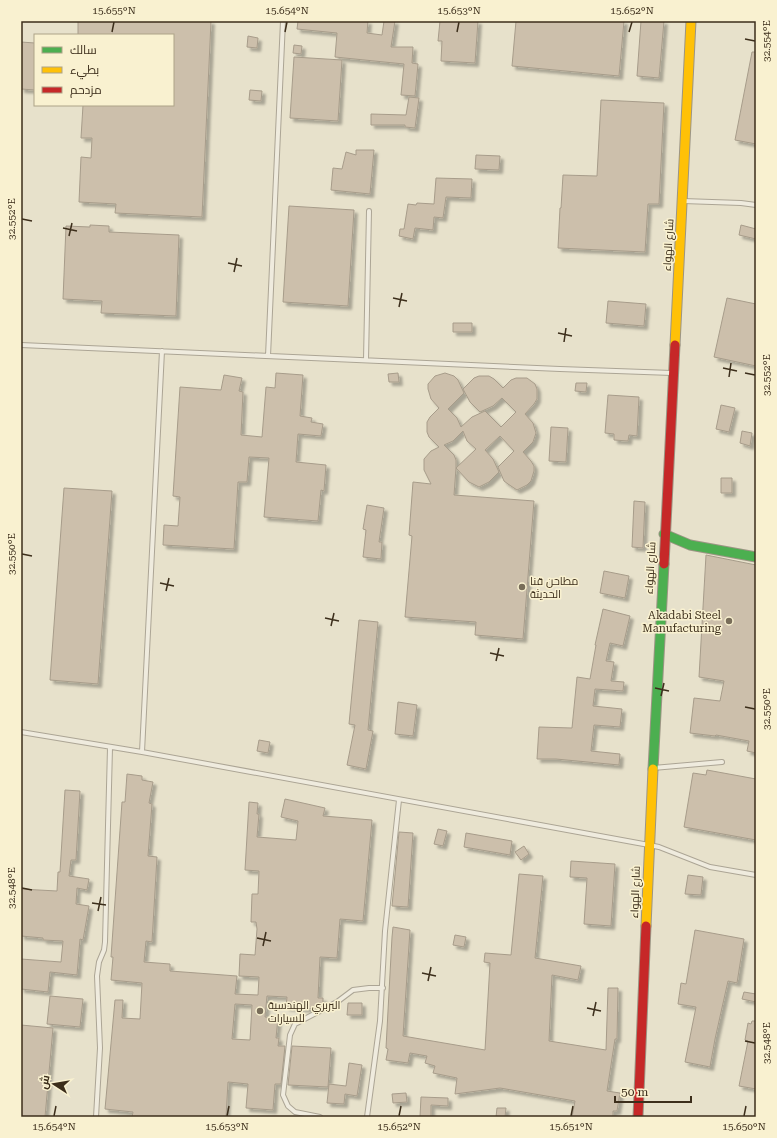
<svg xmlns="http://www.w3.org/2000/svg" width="777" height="1138" font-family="'Roboto Serif',Cairo,serif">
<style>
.building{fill:#ccbfab;stroke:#a79c8a;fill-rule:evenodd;filter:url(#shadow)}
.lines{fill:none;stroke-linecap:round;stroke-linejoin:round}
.lane-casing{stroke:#aca595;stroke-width:6}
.fast-casing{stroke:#9c9584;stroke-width:11}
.slow-casing{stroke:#9c9584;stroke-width:11}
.jam-casing{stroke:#9c9584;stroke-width:11}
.lane{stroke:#efebde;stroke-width:4}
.fast{stroke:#4caf50;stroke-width:9}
.slow{stroke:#ffc107;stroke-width:9}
.jam{stroke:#c62828;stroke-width:9}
.ticks{fill:none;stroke:#3c2e1b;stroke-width:1.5}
.poi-dot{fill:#786d59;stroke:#f9f1d0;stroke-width:1.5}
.labels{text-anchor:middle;stroke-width:3;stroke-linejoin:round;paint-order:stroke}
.street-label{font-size:11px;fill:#3c2e1b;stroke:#f9f1d0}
.poi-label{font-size:11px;fill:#3c2e1b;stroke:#f9f1d0;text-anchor:start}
.neatline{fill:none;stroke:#3c2e1b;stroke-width:1.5}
.ticks-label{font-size:10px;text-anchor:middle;fill:#3c2e1b}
</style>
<defs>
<filter id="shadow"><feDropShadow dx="3.5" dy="3.5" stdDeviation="1" flood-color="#0004"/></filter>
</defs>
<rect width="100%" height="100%" fill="#e7e1cb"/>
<path class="building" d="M78 21H211L202 217 115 213 116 204 79 202 81 157 91 158 92 138H81L83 105H173V35H78Z
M298 21H368L367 33 382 35 384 21H395L391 47H413L412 63 418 64 415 96 401 95 404 64 335 57 337 33 297 29Z
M440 21H478L475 63 441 61 442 41H438Z
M516 21H624L619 76 512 66Z
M641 21H664L659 78 637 76Z
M248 36 258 38 257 48 247 47Z
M21 42 35 43V90L21 89Z
M294 45 302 46 301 54 293 53Z
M752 52H756V144L735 140Z
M294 57 342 60 338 121 290 118Z
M250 90 262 91 261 101 249 100Z
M409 97 419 98 415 128 405 127V125H371V114L406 115Z
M601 100 664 103 659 204H648L645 252 558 248 560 208H561L563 175 597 176Z
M356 150H374L370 194 331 190 333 168 342 169 346 152 356 155Z
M476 155 500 156 499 170 475 169Z
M436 178 472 179 471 198 446 197 443 218 434 217 433 230 415 228 413 239 399 236 400 229H404L408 204 416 205 417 203 434 204Z
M289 206 354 210 348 306 283 302Z
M90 225 109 226V232L179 235 176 316 101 313 102 301 63 299 66 226 90 227Z
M741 225 756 229V239L739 235Z
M727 298 756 304V366L714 357Z
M608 301 646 304 644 326 606 323Z
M453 323H472V332H453Z
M276 373 303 375 300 416 312 418 311 422 323 424 321 436 298 434 296 462 326 465 324 491 321 490 318 521 264 517 269 458 249 457 247 482H238L234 549 163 545 164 525 178 526 180 497 173 496 180 387 221 390 224 375 242 378 239 391 243 392 241 435 262 437 266 387 275 388Z
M398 373 399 382H389L388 374Z
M445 373 454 376 458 380 464 393 448 409 457 418 461 427 472 417 485 411 501 427 516 412 502 398 493 406 480 412 470 402 463 389 474 378 479 376H489L494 379 503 388 511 380 516 378H527L535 384 537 389V399L534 404 525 414 533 423 536 433 533 442 523 452 531 461 534 466V471L531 481 527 485 517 490 508 484 504 481 498 467 514 451 500 436 485 450 493 459 499 472 489 482 479 487 469 482 456 468 454 495 534 501 523 639 475 635 476 622 405 617 412 536 409 535 413 482 431 484 424 470V459L431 451 439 447 429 437 427 432V422L430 417 439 408 431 399 428 389V384L435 376ZM463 431 467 441 476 449 456 468V460L454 455 444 445 453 441Z
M576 383H587L586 392 575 391Z
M608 395 639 397 637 436 629 435 628 441 614 440V434L605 433Z
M721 405 735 408 729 432 716 429Z
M551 427 568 428 566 462 549 461Z
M742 431 752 433 750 446 740 443Z
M721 478H732V493H721Z
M64 488 112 491 98 684 50 680Z
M634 501 645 502 643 548 632 547Z
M367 505 384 508 379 542H382L381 559 363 557 366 530 363 529Z
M706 555 756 565V753L747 751 749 741 716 735 715 736 690 733 694 698 720 701 724 681 699 677Z
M604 571 629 576 625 598 600 593Z
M603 609 630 616 623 646 610 643 606 661 614 662 611 681 624 682 623 691 595 689 593 706 622 709 620 727 594 725 591 751 620 754 619 765 556 759H537L539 727 572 728 577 677 590 679 596 645H595Z
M359 620 378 622 368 730 373 731 366 769 347 765 355 725 349 724Z
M398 702 417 705 413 736 395 734Z
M259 740 270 742 268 753 257 751Z
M707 770 756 779V840L684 827 693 773 706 775Z
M127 774 142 776V780L153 782 149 803 152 804 148 856 157 857 152 942 146 941 144 962 170 964V971L237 976 235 994 258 995 259 977 239 976 240 954 255 955 257 929 256 922H251L252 894H258L259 871 245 870 249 802 258 803 257 814H259L257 837 296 840 298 821 281 817 285 799 325 808 323 816 372 820 363 921 340 919 337 958 320 957 318 998H323V1006L316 1009 286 1007 287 997 267 996 265 1017 278 1018 276 1038H279L278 1046H285L281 1084H275L273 1110 246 1108 248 1084 228 1082 226 1117H132L133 1112 105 1109 115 1000H123L122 1018 140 1019 142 983 111 980 113 957H111L122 802H125ZM235 1004 252 1005 250 1040 232 1039Z
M65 790 80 791 76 860H71L69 876 89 879 87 890 77 888 76 904 89 906 83 940 80 939 77 975 50 972 48 992 21 989V959L61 962 63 941 43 940V938L21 936V889L57 891 58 872H60Z
M438 829 447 831 443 846 434 844Z
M399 832 413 833 408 907 392 906Z
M466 833 512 841 510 855 464 847Z
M524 846 529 854 521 860 515 852Z
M571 861 615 864 611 926 584 924 587 878 570 877Z
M519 874 543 876 535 958 581 966 578 980 552 975 549 1041 606 1050 608 988H618L617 1039H615L607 1091 620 1093 617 1111H613V1117H572L575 1101 500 1088 455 1094 457 1078 433 1073 435 1066 425 1063 427 1056 410 1053 408 1063 386 1060 388 1049 386 1048 392 937 393 927 410 930 403 1036 485 1050 490 963 484 962 485 953 511 955Z
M688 875 703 877 701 895 685 894Z
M695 930 744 939 737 983 728 981 715 1039 710 1067 685 1062 696 1007 678 1004 681 983 686 984Z
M455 935 466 937 464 947 453 945Z
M744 992 756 994V1002L742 999Z
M50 996 83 999 80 1027 47 1024Z
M348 1003H362V1015H347Z
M752 1021H756V1089L739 1086 748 1041 745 1040 748 1023 751 1024Z
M21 1025 53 1028 45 1117H21Z
M292 1046 331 1048 328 1087 288 1085Z
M349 1063 362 1065 357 1096 345 1094 344 1104 327 1103 329 1084 346 1086Z
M406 1093 407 1102 393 1103 392 1094Z
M421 1097 448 1098V1106L431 1105V1117H420Z
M497 1108H506L505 1117H496Z"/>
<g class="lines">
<g class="lane-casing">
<path id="lane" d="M683 201 741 203 756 205
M21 345 560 369 672 373
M268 356 283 21
M366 360 369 211
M21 732 142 752 649 845 659 847 710 867 756 875
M142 752 162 351
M653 768 722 762
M96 1117 100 1048 97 976 99 962 104 950 105 942 110 748
M320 1117 295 1112 288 1106 283 1095 290 1035 295 1024 337 1002 353 990 369 988H383
M367 1117 380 1021 385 931 399 800"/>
</g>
<g class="fast-casing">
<path id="fast" d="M664 534 690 545 756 557
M653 769 664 564"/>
</g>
<g class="slow-casing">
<path id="slow" d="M675 345 691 21
M646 926 653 769"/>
</g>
<g class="jam-casing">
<path id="jam" d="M664 564 675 345
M638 1117 646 926"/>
</g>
<use href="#lane" class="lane"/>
<use href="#fast" class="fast"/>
<use href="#slow" class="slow"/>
<use href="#jam" class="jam"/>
</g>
<path class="ticks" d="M112 32 114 22M285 32 287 22M457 32 459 22M629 32 632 22M745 39 755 41M22 219 32 221M63 228 77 231M69 236 72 223M228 263 242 266M234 272 237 258M393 298 407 301M399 307 402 293M558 333 572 336M564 342 566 328M723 368 737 371M745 373 755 375M729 377 731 363M22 554 32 556M160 583 174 586M166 591 169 578M325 618 339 621M331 626 334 613M490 653 504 656M496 661 499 648M655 688 669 691M661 696 664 683M745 707 755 709M22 888 32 890M92 903 106 905M98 911 101 897M257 938 271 941M263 946 266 932M422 973 436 976M428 981 431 967M587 1008 601 1011M593 1016 596 1002M745 1041 755 1043M54 1116 56 1106M227 1116 229 1106M399 1116 401 1106M571 1116 573 1106M744 1116 746 1106"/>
<g class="poi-dot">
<circle cx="522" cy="587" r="4"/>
<circle cx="729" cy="621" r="4"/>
<circle cx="260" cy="1011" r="4"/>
</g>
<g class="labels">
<g class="street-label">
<text transform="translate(668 245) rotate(-87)" y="4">شارع الهواء</text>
<text transform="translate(650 568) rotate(-87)" y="4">شارع الهواء</text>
<text transform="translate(635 892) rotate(-88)" y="4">شارع الهواء</text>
</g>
<g class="poi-label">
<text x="530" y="585">مطاحن قنا<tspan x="530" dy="13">الحديثة</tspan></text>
<text x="721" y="619" text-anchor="end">Akadabi Steel<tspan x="721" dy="13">Manufacturing</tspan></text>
<text x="268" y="1009">البربري الهندسية<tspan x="268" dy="13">للسيارات</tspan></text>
</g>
</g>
<rect width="777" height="1138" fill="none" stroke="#f9f1d0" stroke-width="44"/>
<rect x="34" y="34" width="140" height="72" fill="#f9f1d0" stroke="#ada388"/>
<rect x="42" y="47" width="20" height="6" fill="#4caf50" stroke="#ada388"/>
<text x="70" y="54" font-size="12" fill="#3c2e1b">سالك</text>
<rect x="42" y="67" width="20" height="6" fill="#ffc107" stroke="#ada388"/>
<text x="70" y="74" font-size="12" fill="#3c2e1b">بطيء</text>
<rect x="42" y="87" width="20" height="6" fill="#c62828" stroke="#ada388"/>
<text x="70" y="94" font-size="12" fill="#3c2e1b">مزدحم</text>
<g transform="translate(54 1084) rotate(282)" stroke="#f9f1d0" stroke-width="3" paint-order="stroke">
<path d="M0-3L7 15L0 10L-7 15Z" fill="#3c2e1b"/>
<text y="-6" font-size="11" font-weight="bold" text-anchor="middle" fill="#3c2e1b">ش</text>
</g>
<path d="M615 1096v6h76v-6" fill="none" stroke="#3c2e1b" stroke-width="2"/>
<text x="621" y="1096" font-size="12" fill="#3c2e1b" stroke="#f9f1d0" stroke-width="3" paint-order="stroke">50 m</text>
<rect x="22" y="22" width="733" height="1094" class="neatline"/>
<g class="ticks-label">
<text x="114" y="14">15.655°N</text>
<text x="287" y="14">15.654°N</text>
<text x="459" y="14">15.653°N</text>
<text x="632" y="14">15.652°N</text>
<text transform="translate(766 41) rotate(-90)" y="4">32.554°E</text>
<text transform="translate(11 219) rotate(-90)" y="4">32.552°E</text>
<text transform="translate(766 375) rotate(-90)" y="4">32.552°E</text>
<text transform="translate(11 554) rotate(-90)" y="4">32.550°E</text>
<text transform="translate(766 709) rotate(-90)" y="4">32.550°E</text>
<text transform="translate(11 888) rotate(-90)" y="4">32.548°E</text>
<text transform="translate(766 1043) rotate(-90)" y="4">32.548°E</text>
<text x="54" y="1130">15.654°N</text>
<text x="227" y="1130">15.653°N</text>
<text x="399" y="1130">15.652°N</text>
<text x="571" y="1130">15.651°N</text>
<text x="744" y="1130">15.650°N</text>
</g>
</svg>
